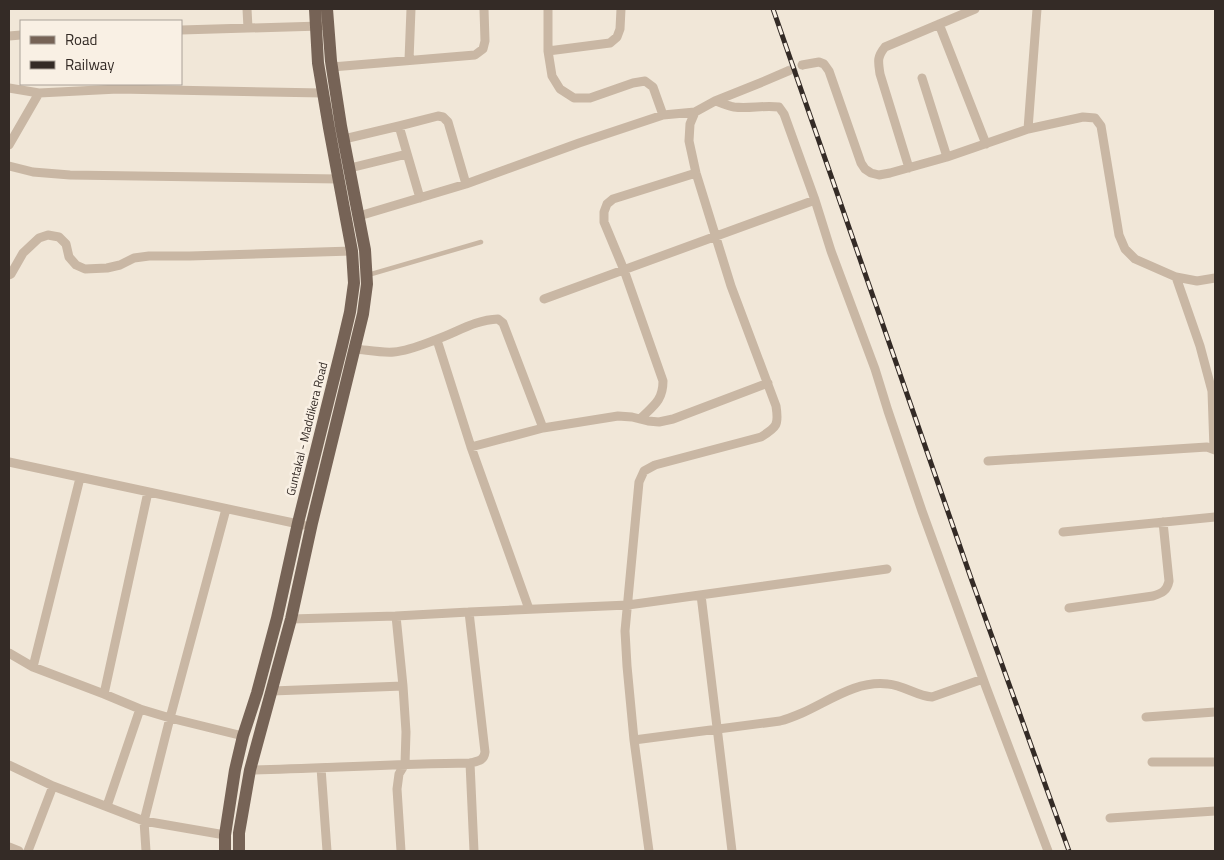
<svg xmlns="http://www.w3.org/2000/svg" width="1224" height="860" font-family="'Titillium Web',sans-serif">
<style>
.lines{fill:none;stroke-linecap:round;stroke-linejoin:round}
.street-tunnel{stroke:#cbc1b4;stroke-width:9;stroke-dasharray:9 4.5;stroke-linecap:butt}
.lane{stroke:#c9b7a4;stroke-width:4.5}
.street{stroke:#c9b7a4;stroke-width:9}
.primary{stroke:#766356;stroke-width:12}
.rail-casing{stroke:#342b26;stroke-width:5}
.rail{stroke:#f9f0e4;stroke-width:3;stroke-dasharray:9;stroke-linecap:butt}
.labels{text-anchor:middle;stroke-width:5;stroke-linejoin:round;paint-order:stroke}
.street-label{font-size:12px;fill:#342b26;stroke:#f9f0e4}
</style>
<rect width="100%" height="100%" fill="#f1e7d8"/>
<g class="lines">
<path class="street-tunnel" d="M788 71 802 65"/>
<path class="lane" d="M368 275 481 242"/>
<path class="street" d="M247 9 248 28
M548 9V51L552 76 560 89 574 98H590L633 83 645 81 653 87 663 115
M939 24 986 144
M181 30 321 26
M9 36 21 35
M548 51 610 43 617 37 620 29 621 9
M409 60 411 9
M802 65 819 62 824 64 829 71 861 163 865 169 871 173 879 175 890 173 947 157 1028 129 1083 117 1095 118 1101 126 1119 235 1125 249 1135 259 1176 277 1197 281 1215 278
M332 67 475 55 483 49 485 41 484 9
M922 78 947 157
M9 88 39 93 118 89 323 93
M715 101C722 103 728 106 734 107 749 109 763 105 779 107L784 114 815 200 831 251 875 369 888 411 922 511 986 687 1048 851
M399 126 420 198
M1028 129 1037 9
M344 139 399 126 438 116 443 117 448 122 466 184
M9 145 39 93
M9 166 33 172 70 175 339 179
M350 168 407 154
M909 168 880 74C878 61 877 57 885 47L975 9
M359 216 466 184 579 143 663 115 695 112
M9 275 11 274 23 253 39 238 48 235 59 237 66 244 69 257 76 265 85 269 107 268 120 265 134 258 149 256H190L352 251
M1176 277 1200 346 1212 391 1214 449
M544 299 815 200
M437 340 471 447 529 609
M355 349C367 350 381 353 394 352 408 351 422 345 435 340 456 333 474 320 498 319L503 323 543 428
M640 419C653 406 663 401 663 381L624 270 604 222V212L607 204 613 199 696 173
M471 447 543 428 618 416 632 417 648 421 659 422 673 419 768 383
M988 461 1207 447 1215 450
M9 462 303 525
M1063 532 1215 517
M701 595 732 851
M1069 608 1153 596C1162 593 1167 591 1169 581L1163 522
M396 616 403 686 406 732 405 764 399 774 397 789 401 851
M291 619 396 616 469 612 628 605 887 569
M9 653 33 667 104 694 140 709 170 718 243 736
M33 667 80 478
M272 691 403 686
M104 694 148 492
M1146 717 1215 712
M634 740 780 721C788 719 795 716 802 713 829 701 857 680 888 684 903 685 917 696 932 697L983 679
M1152 762H1215
M470 763 474 851
M9 765 53 786 144 821 225 835
M321 768 327 851
M250 770C324 768 397 764 470 763 478 761 484 761 485 752L469 612
M107 806 140 709
M1110 818 1215 811
M9 847 19 851
M28 851 53 786
M146 851 144 821 170 718 226 509
M649 851 634 740 627 666 625 631 639 482 644 471 655 465 761 437C777 427 779 425 776 406L731 286 696 173 689 141 690 124 695 112 715 101 760 83 788 71"/>
<path class="primary" d="M225 851V835L235 770 243 736 257 693 277 618 298 523 342 346 350 312 354 283 352 251 329 128 318 63 315 9
M239 851V833L250 770 291 619 312 523 363 314 367 284 365 250 341 126 331 61 327 9"/>
<g class="rail-casing">
<path id="rail" d="M773 9 972 581 1069 851"/>
</g>
<use href="#rail" class="rail"/>
</g>
<g class="labels">
<g class="street-label">
<text transform="translate(307 429) rotate(-76)" y="4">Guntakal - Maddikera Road</text>
</g>
</g>
<rect width="1224" height="860" fill="none" stroke="#342b26" stroke-width="20"/>
<rect x="20" y="20" width="162" height="65" fill="#f9f0e4" stroke="#aaa198"/>
<rect x="30" y="36" width="25" height="8" fill="#766356" stroke="#aaa198"/>
<text x="65" y="45" font-size="15" fill="#342b26">Road</text>
<rect x="30" y="61" width="25" height="8" fill="#342b26" stroke="#aaa198"/>
<text x="65" y="70" font-size="15" fill="#342b26">Railway</text>
</svg>
